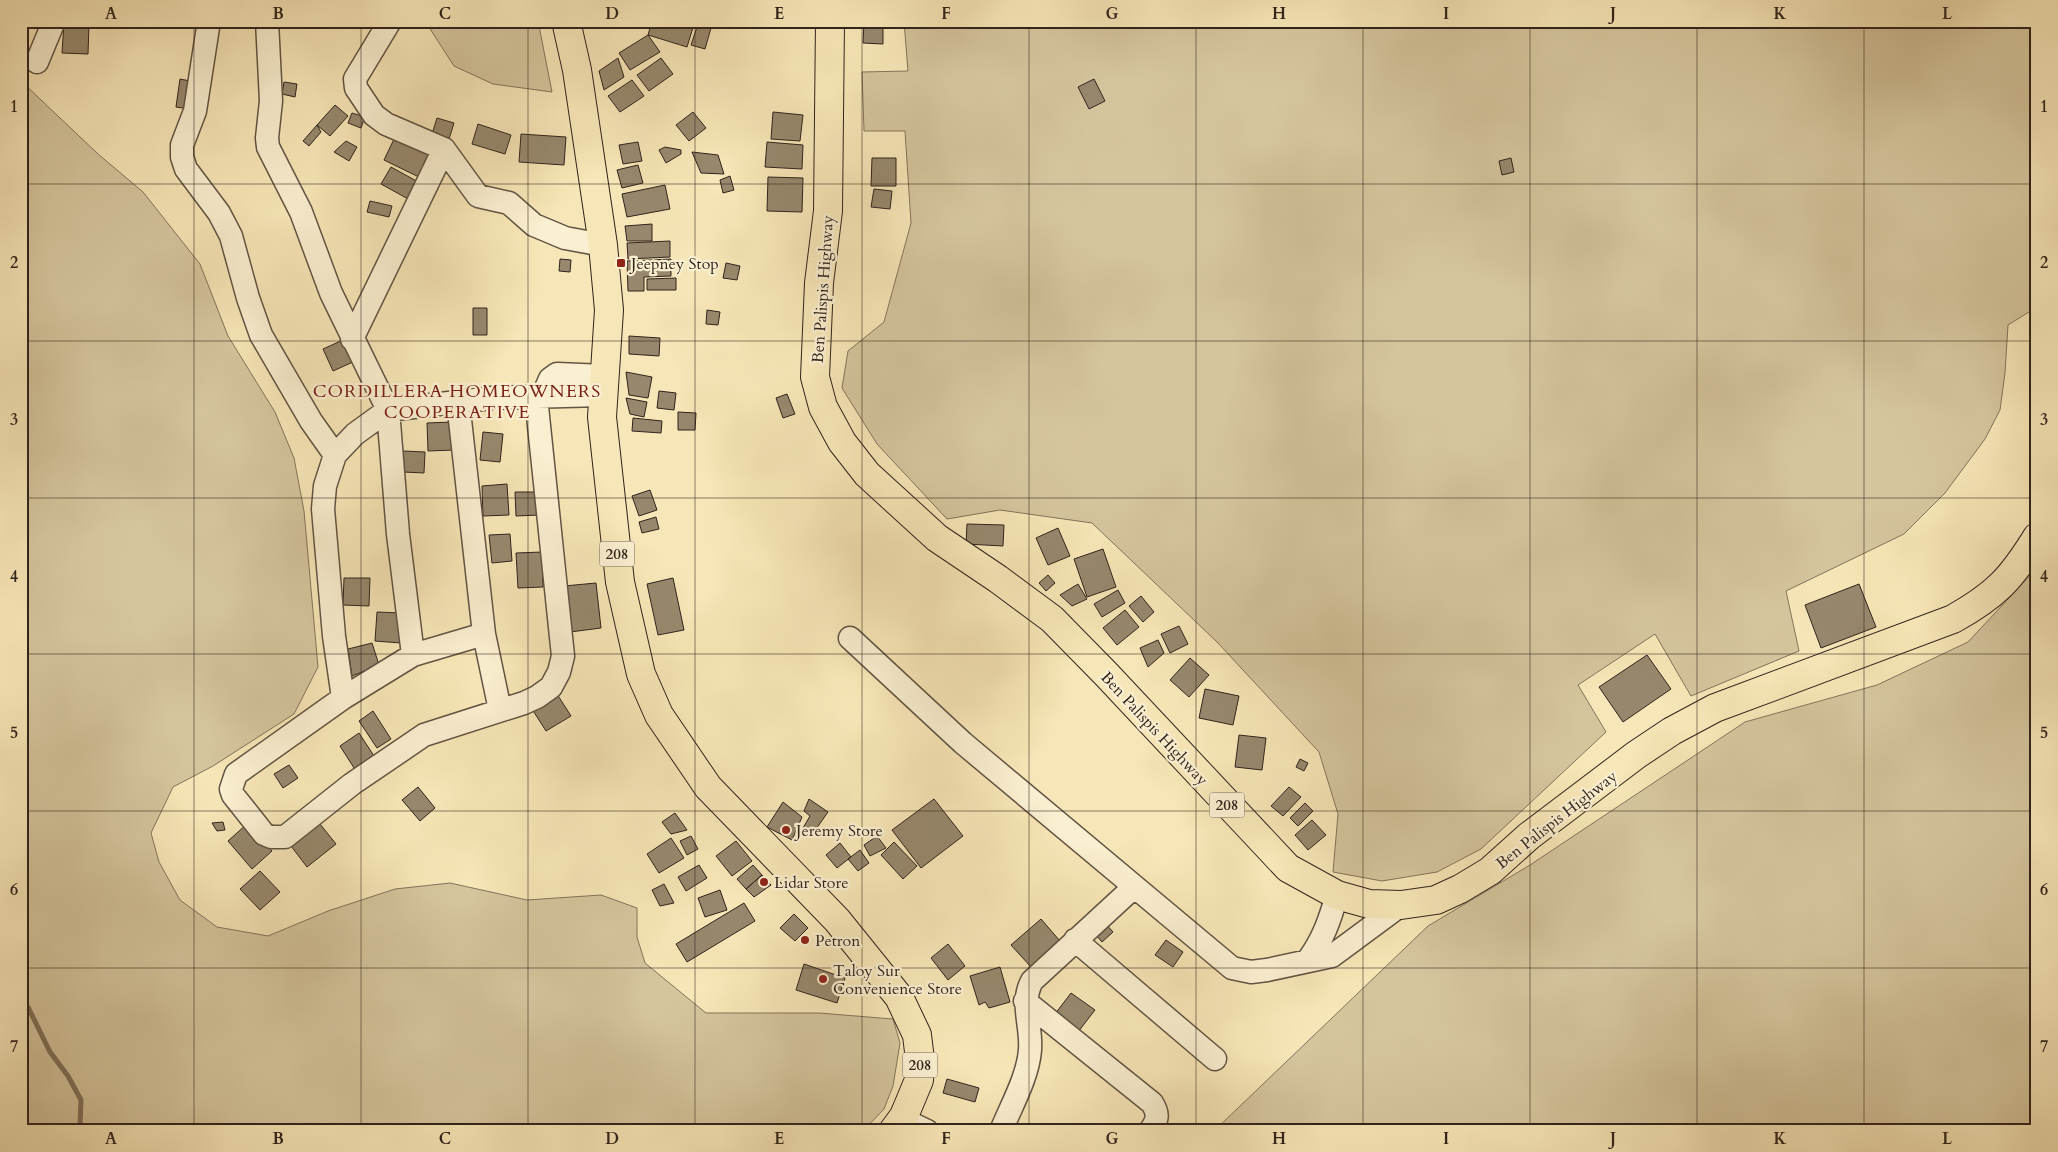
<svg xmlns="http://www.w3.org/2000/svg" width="2058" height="1152" font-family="Cardo,serif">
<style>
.green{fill:#d5c59d;stroke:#82745c}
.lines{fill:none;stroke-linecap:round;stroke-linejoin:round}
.stream{stroke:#7f7059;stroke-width:5}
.building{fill:#97886d;stroke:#30231c}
.minor-casing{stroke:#625443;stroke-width:25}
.major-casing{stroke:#30231c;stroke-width:30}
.minor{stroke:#faefd0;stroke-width:22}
.major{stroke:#f7e6b7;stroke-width:28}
.grid{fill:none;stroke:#30231c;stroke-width:1;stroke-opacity:0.55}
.poi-dot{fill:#8f2418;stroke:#faefd0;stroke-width:2}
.labels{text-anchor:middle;stroke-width:4.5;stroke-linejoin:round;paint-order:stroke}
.shield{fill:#faefd0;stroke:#6d6052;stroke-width:1}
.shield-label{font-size:15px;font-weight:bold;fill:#30231c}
.poi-label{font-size:16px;fill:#30231c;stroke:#faefd0;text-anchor:start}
.street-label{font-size:16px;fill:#30231c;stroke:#faefd0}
.neighbourhood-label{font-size:18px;letter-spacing:1px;fill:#7a1f14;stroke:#faefd0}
.neatline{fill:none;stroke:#30231c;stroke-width:2}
.grid-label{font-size:16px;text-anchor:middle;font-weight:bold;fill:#30231c}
</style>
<rect width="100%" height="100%" fill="#f7e6b7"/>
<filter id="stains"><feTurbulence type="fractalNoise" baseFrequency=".004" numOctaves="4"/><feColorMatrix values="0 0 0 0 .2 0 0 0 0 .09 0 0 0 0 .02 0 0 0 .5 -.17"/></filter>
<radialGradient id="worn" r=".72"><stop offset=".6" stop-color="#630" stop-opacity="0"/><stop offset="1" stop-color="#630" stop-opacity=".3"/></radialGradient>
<path class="green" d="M425 21H538L552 92 493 84 454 66Z
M904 21H2037V307L2008 325 2005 373 2000 410 1985 439 1945 493 1904 534 1786 591 1799 651 1691 696 1655 634 1578 685 1606 732 1481 849 1437 872 1382 881 1333 872 1338 814 1319 752 1217 642 1092 523 1000 510 947 519 877 444 842 388 848 351 884 322 911 223 905 131H864L862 72 908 71Z
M21 81 98 154 143 192 200 264 228 336 275 412 294 458 304 511 318 667 294 714 213 766 173 787 151 833 159 862 180 900 217 927 268 936 328 911 395 889 450 883 527 900 601 895 637 908V937L645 963 706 1013H819L893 1019 900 1043 893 1086 884 1109 863 1131H627L598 1127 526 1131H21Z
M2037 568V1131H1214L1428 926 1530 865 1745 722 1877 685 1968 642Z"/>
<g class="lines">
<path class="stream" d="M21 1002 28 1007 50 1052 68 1076 81 1100 80 1125 84 1131"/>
</g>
<path class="building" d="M652 21H695L687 47 648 35Z
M699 21H713L705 49 691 45Z
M864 21H883V44L863 43Z
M64 23 89 24 88 54 62 53Z
M648 35 660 52 630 70 619 53Z
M618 58 624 77 604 90 599 71Z
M661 58 673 74 649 91 637 75Z
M180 79 195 82 190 109 176 107Z
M1094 79 1105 101 1089 109 1078 87Z
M632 80 644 96 620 112 608 96Z
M284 82 297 84 295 97 282 94Z
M335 105 348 116 330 136 317 125Z
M693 112 706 128 689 141 676 125Z
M773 112 803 115 800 141 771 139Z
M352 113 365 117 361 128 348 123Z
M437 118 454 123 449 139 432 134Z
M478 124 511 135 505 154 472 144Z
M317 125 321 132 309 146 303 141Z
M521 134 566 137 564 165 519 162Z
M395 137 434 156 423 179 384 160Z
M346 141 357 147 349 161 334 152Z
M638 142 642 161 623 164 619 145Z
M767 142 803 145 802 169 765 167Z
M665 147 681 150V154L666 163 659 150Z
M692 152 718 155 724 174 701 173Z
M872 158H896V186H871Z
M1511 158 1514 172 1502 175 1499 161Z
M638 165 643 183 622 188 617 170Z
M391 167 420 183 410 200 381 184Z
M730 176 734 190 723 193 720 180Z
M768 177 803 178 802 212 767 211Z
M665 185 670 209 627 217 622 194Z
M874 189 892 191 890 209 871 207Z
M370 201 392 206 389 217 367 212Z
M652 224V241H627L625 226Z
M670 241V257L628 259 627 243Z
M560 259 571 260 570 272 559 271Z
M671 259V276L644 277V291H628L627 261Z
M726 263 740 266 737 280 723 278Z
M676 278V290H647V279Z
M473 308H487V335H473Z
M707 310 720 312 718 325 706 324Z
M629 336 660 338 659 356 629 354Z
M343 340 353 362 333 371 323 349Z
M626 372 652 377 648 398 629 395Z
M659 391 676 393 674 410 657 408Z
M787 394 795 414 783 418 776 398Z
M626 398 647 402 644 417 630 414Z
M678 412 696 413 695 430H678Z
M633 418 662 421 661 433 632 431Z
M453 422 454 450 428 451 427 423Z
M483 432 503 434 500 462 480 460Z
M403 451 425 452 424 473 403 472Z
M507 484 509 515 483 516 482 486Z
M650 490 657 510 639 516 632 496Z
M515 492H538L539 515 516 516Z
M656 517 659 529 642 533 639 522Z
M967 524 1004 525 1003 546 966 544Z
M1058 528 1070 556 1048 565 1036 538Z
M510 534 512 561 492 563 489 535Z
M1103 549 1116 587 1087 597 1074 559Z
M542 552 543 587 518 588 516 553Z
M1048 575 1055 583 1046 591 1039 583Z
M344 578H370L369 606 343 605Z
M673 578 684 630 658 635 647 584Z
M596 583 601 628 570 632 564 586Z
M1078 584 1087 599 1072 606 1060 595Z
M1859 584 1876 627 1821 648 1805 605Z
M1118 590 1125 603 1102 617 1094 604Z
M1141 596 1154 612 1143 622 1129 606Z
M1125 610 1139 627 1117 645 1103 628Z
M377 612 402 613 401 643 375 641Z
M1179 626 1188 644 1170 653 1161 634Z
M1158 640 1164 653 1148 667 1140 648Z
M372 643 379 665 352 676 348 649Z
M1647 655 1671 689 1623 722 1599 687Z
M1190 658 1209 675 1189 697 1170 680Z
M1205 689 1239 696 1233 725 1199 718Z
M557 694 571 716 546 731 532 709Z
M373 711 391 739 377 748 359 721Z
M359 733 376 759 356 771 340 746Z
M1239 735 1266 738 1262 770 1235 767Z
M1300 759 1308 763 1304 771 1296 767Z
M289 765 298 778 283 788 274 774Z
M418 787 435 808 420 821 402 800Z
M1289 787 1301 797 1283 816 1271 806Z
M809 799 828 812 814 832 803 828 810 816 804 811Z
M934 799 963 836 921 868 892 830Z
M783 802 802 817 792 840 767 827Z
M1305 803 1313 811 1298 826 1290 818Z
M675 813 687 830 671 834 662 822Z
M1312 820 1326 835 1308 850 1295 835Z
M223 822 225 830 217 831 212 823Z
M248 823 272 851 252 869 228 841Z
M320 824 336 844 307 867 291 846Z
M691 836 698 849 687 855 680 841Z
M877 836 886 848 870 856 864 845Z
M671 838 684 858 659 873 647 854Z
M736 841 752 861 732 876 716 856Z
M894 842 917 866 903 879 881 855Z
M840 843 851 857 837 868 826 855Z
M860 850 869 863 858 871 848 859Z
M699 865 707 878 686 891 678 877Z
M753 865 762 875 746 889 737 879Z
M260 871 280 892 260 910 240 889Z
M762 875 771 885 754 897 746 889Z
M664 884 674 903 660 906 652 890Z
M720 890 727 910 705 917 698 898Z
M744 903 755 921 687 962 676 944Z
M794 914 808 928 795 941 780 928Z
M1041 919 1060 941 1031 967 1011 945Z
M1106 924 1113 932 1102 942 1095 934Z
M1166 940 1183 952 1173 967 1155 955Z
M948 944 965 966 948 980 931 958Z
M804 964 845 978 837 1003 796 990Z
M1000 967 1010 1002 989 1008 985 1002 979 1005 970 976Z
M1071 993 1095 1010 1078 1032 1055 1014Z
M947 1079 979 1088 975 1102 943 1093Z"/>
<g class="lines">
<g class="minor-casing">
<path id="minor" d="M209 21 195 111 182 145V157L186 169 219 213 231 236 248 298 261 335 311 421 335 455
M267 21 271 101 267 138 268 147 301 212 331 293 388 410 398 534 413 655
M390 21 355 79 356 88 374 115 386 124 444 149 478 196 509 203 534 225 565 238 603 245
M37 62 54 21
M352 339 444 149
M542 397 550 379 557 374 605 376
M458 402 484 634 413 655 343 698 236 774 231 789 233 795 264 834 271 837H285L352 784 424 735 524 703 537 697 551 687 559 672 563 656 536 397
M484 634 500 710
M850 638 963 743 1232 968 1251 972 1267 970 1332 956 1401 905
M343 698 334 636 323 509 325 486 335 455 355 434 388 410 492 398 603 395
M1075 940 1215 1059
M1308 960C1323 940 1330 919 1337 895
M1025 1001 1152 1103C1159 1114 1158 1120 1150 1131
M902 1119 927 1131
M1001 1131C1011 1106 1028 1077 1030 1050 1032 1025 1020 1003 1032 981L1134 887"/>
</g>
<g class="major-casing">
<path id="major" d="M566 21 577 70 603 245 609 310 602 417 620 582 641 674 659 715 708 787 837 920 899 997 917 1035 920 1060 919 1080 904 1116 893 1131
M830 21 828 211 819 283 815 377 823 407 842 442 867 474 937 538 998 579 1052 619 1106 674 1288 868 1337 895 1369 904 1401 905 1436 900 1460 889 1490 871 1529 836 1636 755 1672 731 1715 708 1953 619C1996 595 2011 579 2037 537"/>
</g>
<use href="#minor" class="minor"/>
<use href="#major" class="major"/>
</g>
<path class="grid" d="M194 21V1131M361 21V1131M528 21V1131M695 21V1131M862 21V1131M1029 21V1131M1196 21V1131M1363 21V1131M1530 21V1131M1697 21V1131M1864 21V1131M21 184H2037M21 341H2037M21 498H2037M21 654H2037M21 811H2037M21 968H2037"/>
<g class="poi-dot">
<rect x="616" y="258" width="10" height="10" rx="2.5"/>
<circle cx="786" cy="830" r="5"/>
<circle cx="764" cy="882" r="5"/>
<circle cx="805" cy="940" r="5"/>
<circle cx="823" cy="979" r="5"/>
</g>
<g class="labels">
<g class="shield">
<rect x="599.5" y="541.5" width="35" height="25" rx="4"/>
<rect x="1209.5" y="792.5" width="35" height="25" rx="4"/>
<rect x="902.5" y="1052.5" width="35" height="25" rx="4"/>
</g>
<g class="shield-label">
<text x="617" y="559">208</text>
<text x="1227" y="810">208</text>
<text x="920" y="1070">208</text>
</g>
<g class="poi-label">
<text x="631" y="269">Jeepney Stop</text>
<text x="796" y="836">Jeremy Store</text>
<text x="774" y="888">Lidar Store</text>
<text x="815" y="946">Petron</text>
<text x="833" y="976">Taloy Sur<tspan x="833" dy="18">Convenience Store</tspan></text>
</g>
<g class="street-label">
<text transform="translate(822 289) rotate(-86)" y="6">Ben Palispis Highway</text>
<text transform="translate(1155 728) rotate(47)" y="6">Ben Palispis Highway</text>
<text transform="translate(1556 819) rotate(-38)" y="6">Ben Palispis Highway</text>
</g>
<g class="neighbourhood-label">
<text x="457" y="397">CORDILLERA HOMEOWNERS<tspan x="457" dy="21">COOPERATIVE</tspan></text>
</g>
</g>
<rect width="2058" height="1152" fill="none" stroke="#f7e6b7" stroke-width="55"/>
<rect x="28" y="28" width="2002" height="1096" class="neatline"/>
<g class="grid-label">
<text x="111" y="19">A</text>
<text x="278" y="19">B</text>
<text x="445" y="19">C</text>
<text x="612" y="19">D</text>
<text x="779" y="19">E</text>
<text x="946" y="19">F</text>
<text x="1112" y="19">G</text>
<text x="1279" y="19">H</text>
<text x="1446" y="19">I</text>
<text x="1613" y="19">J</text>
<text x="1780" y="19">K</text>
<text x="1947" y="19">L</text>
<text x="14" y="112">1</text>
<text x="2044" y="112">1</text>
<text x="14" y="268">2</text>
<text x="2044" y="268">2</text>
<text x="14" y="425">3</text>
<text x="2044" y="425">3</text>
<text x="14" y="582">4</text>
<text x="2044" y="582">4</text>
<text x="14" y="738">5</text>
<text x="2044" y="738">5</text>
<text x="14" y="895">6</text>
<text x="2044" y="895">6</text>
<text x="14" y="1052">7</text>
<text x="2044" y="1052">7</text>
<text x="111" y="1144">A</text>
<text x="278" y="1144">B</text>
<text x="445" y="1144">C</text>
<text x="612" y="1144">D</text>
<text x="779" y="1144">E</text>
<text x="946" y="1144">F</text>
<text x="1112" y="1144">G</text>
<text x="1279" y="1144">H</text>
<text x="1446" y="1144">I</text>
<text x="1613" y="1144">J</text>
<text x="1780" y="1144">K</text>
<text x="1947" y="1144">L</text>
</g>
<rect width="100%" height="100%" filter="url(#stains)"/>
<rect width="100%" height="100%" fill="url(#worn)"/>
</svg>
